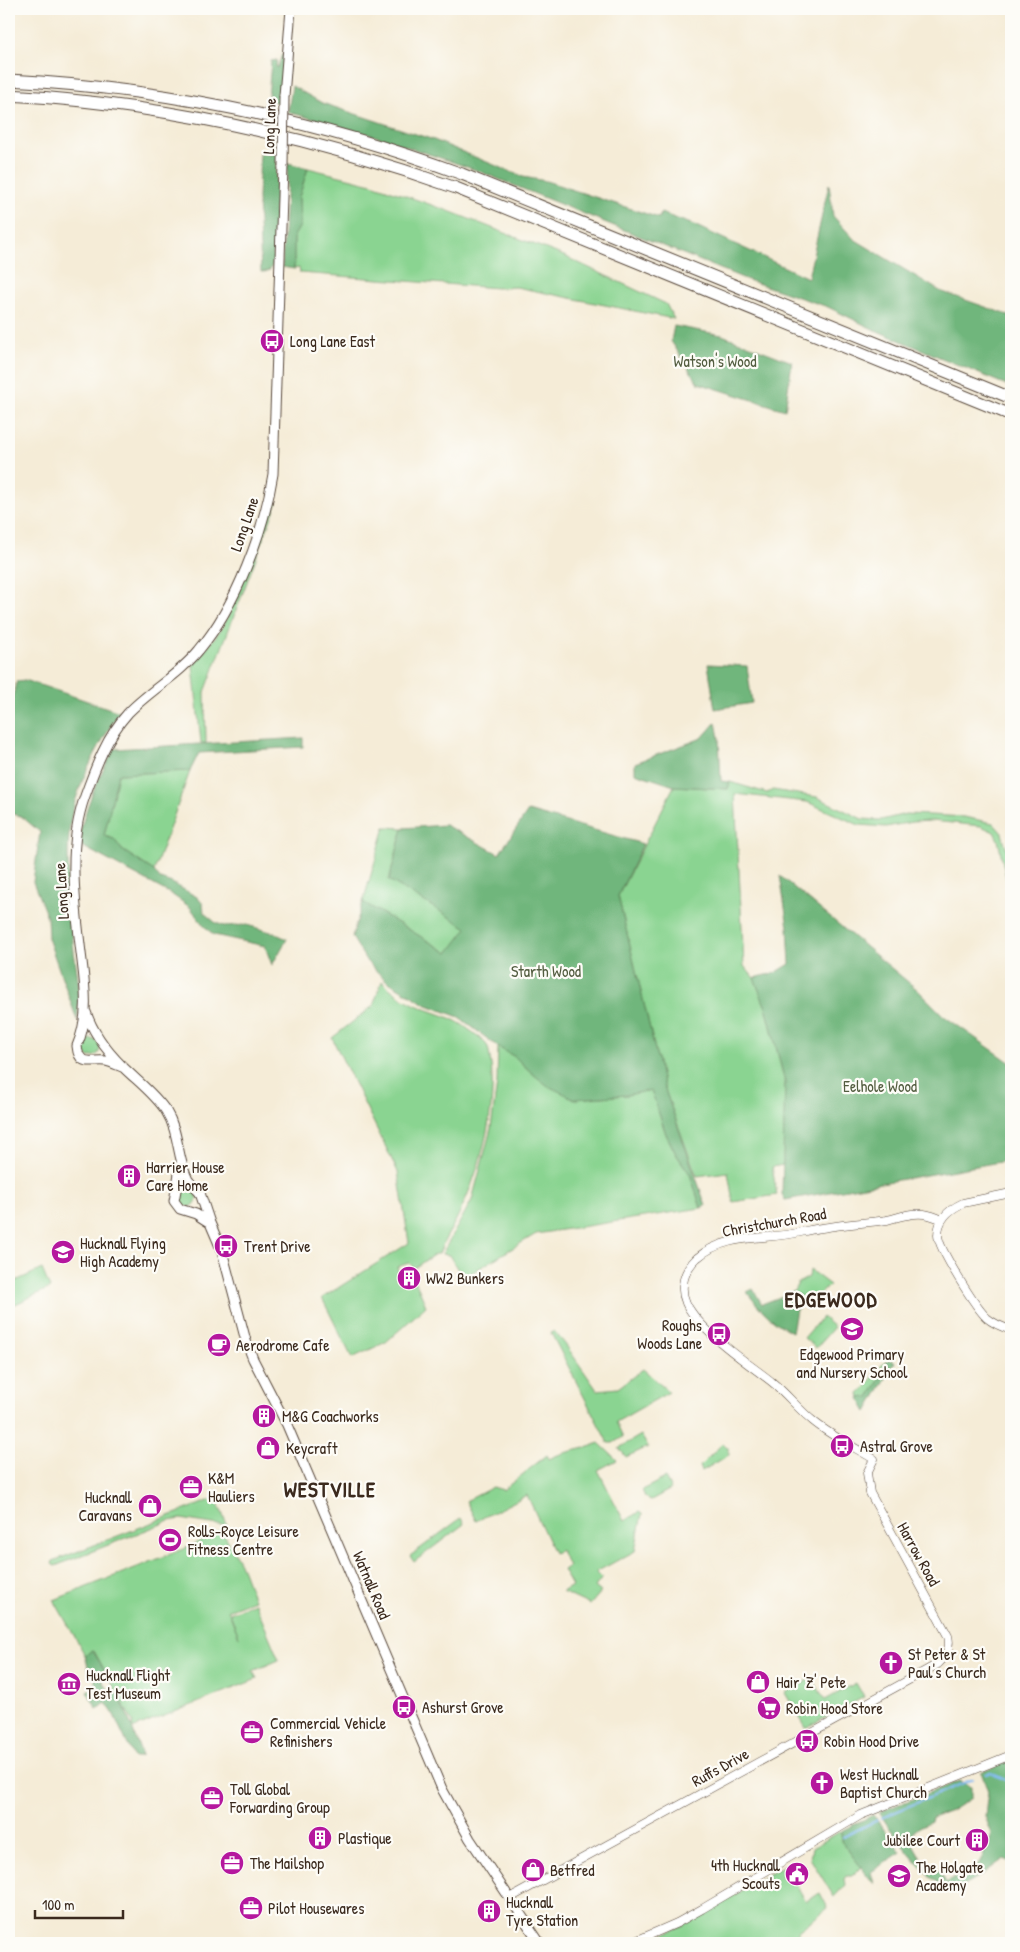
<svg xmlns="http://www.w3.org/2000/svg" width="1020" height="1952" font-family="'Patrick Hand',sans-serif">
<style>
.green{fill:#8ad491;stroke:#627f58}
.forest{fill:#6fb67b;stroke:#55704c}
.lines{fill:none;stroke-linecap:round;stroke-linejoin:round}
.stream{stroke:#84bbf4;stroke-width:2}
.tertiary-casing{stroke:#57473a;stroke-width:9}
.secondary-casing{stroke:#57473a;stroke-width:11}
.motorway-casing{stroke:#57473a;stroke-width:13}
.tertiary{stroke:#fff;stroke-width:8}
.secondary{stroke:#fff;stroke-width:9}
.motorway{stroke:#fff;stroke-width:11}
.secondary-bridge-casing{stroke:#57473a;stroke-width:11;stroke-linecap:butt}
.secondary-bridge{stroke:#fff;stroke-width:9}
.labels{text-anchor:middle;stroke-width:4.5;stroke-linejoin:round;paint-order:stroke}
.street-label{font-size:16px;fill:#3b2a1e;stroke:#fdfcf7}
.poi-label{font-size:16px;fill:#3b2a1e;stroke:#fdfcf7;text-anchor:start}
.park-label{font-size:16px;fill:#535d40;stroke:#fdfcf7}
.district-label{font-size:21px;font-weight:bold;letter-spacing:1px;fill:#3b2a1e;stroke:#fdfcf7}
</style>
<rect width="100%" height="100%" fill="#fdfcf7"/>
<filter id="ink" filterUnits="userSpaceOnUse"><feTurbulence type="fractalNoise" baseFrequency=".02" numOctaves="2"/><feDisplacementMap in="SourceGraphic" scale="10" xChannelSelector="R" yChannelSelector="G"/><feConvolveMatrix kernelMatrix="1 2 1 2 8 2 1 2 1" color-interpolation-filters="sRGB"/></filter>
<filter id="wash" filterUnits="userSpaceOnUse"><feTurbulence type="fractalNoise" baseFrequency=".0096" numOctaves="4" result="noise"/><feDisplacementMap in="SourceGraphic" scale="20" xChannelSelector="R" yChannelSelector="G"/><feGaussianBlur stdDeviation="1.12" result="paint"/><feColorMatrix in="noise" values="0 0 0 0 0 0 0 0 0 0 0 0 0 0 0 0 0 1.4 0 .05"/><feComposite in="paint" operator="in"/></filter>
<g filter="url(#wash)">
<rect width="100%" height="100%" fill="#f5ecd7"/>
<path class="green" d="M308 168 372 184 446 210 564 256 666 304 674 319 516 287 497 288 300 273 299 268 294 269V236L300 226 299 197Z
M272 502 277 503 205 692 206 743H201L193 666 222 628 237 597Z
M190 771 154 871 122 850 114 839 104 836 118 774Z
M730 782 767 793 773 790 817 797 862 819 881 820 906 814 931 815 964 817 993 823 1002 833 1011 866V901L998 840 994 832 981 826 932 821 912 822 886 827 859 825 807 802 735 794 744 966 754 978 767 1010 785 1083 783 1165 772 1167 777 1195 733 1202 728 1172 697 1176 694 1169 664 1087 618 896 674 786 728 789Z
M385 827 403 828 389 880 468 928 448 953 363 902Z
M382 981C393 993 408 1002 423 1008 438 1014 455 1018 468 1029 474 1033 481 1038 486 1044 489 1047 489 1054 490 1058 499 1108 479 1175 456 1220 450 1232 443 1241 439 1254H435L414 1268 409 1263 397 1267 403 1284 415 1280 426 1306 386 1342 352 1358 322 1298 409 1243 398 1172 332 1038 373 1006Z
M82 1048a9 9 0 1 1 18 0a9 9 0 1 1-18 0Z
M498 1047 515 1057 533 1074 575 1099 627 1095 651 1090 666 1134 676 1154 690 1174 701 1208 536 1234 463 1278 449 1255 442 1254 472 1200 491 1128 497 1083Z
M179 1198a9 9 0 1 1 18 0a9 9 0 1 1-18 0Z
M42 1269 50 1288 9 1307V1284Z
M810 1270 830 1285 818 1296 803 1303 800 1296 795 1294 785 1300H782L780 1297 794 1291 798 1283 809 1277Z
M822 1317 834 1327 816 1348 804 1338Z
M554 1331 565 1344 597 1390 618 1388 643 1369 669 1392 616 1422 623 1437 613 1443H608L551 1333Z
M886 1362 888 1364 887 1367 869 1397 860 1398 859 1393 866 1387 881 1366Z
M641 1435 648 1447 626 1457 619 1448Z
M599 1443 617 1460 598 1470 624 1521 639 1512 642 1514 635 1551 596 1572 602 1578 595 1587 601 1592 590 1605 562 1592 572 1586 563 1570 569 1566 560 1550 554 1553 527 1495 476 1521 466 1501 493 1487 503 1490 547 1455 549 1459C565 1450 583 1451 599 1443Z
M723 1443 729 1449V1455L702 1471 700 1466Z
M665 1478 671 1489 651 1500 645 1497 642 1490Z
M216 1498 227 1525H219L181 1519 169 1521 55 1566 52 1564 53 1561Z
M461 1518 464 1524 414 1562 410 1556Z
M222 1530 240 1563 254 1600 228 1610 239 1637 230 1613 255 1603 279 1660 253 1671 257 1679 132 1729 133 1722 94 1651 85 1655 54 1600 188 1547Z
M812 1678 825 1700 856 1683 864 1697 806 1728 785 1693Z
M841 1831V1841L861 1867 852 1876H846L844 1879 845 1885 834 1897 810 1858 812 1848Z
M784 1865 806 1901 820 1893 828 1908 798 1931V1934L779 1943H642L682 1926Z"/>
<path class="forest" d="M282 54 285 57 281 103 270 101 268 98 271 61 277 60 276 67H278Z
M292 86 322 103 434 140 523 177 546 181 659 218 661 213 694 225 808 278 829 184 833 216 854 239 940 291 1011 316V387L875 330 828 307 745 279 476 170 375 136 288 112Z
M260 153 277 155 273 263C271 270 269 272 261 272L258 198Z
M288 163 308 168 299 197 300 226 294 236V269L282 267Z
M674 326 722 335 792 362 785 410 698 383 671 341Z
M708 664 747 666 752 703 715 709Z
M25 680 120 712C98 744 71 795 69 834 66 869 71 906 73 941 74 957 78 973 79 990 80 1000 78 1010 77 1020L48 938 47 917 33 882 40 832 21 816 9 813V710L17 681Z
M716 722 719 738 721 781 730 782 728 789 674 786 635 773V763L702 738Z
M303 738V747L199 753 190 771 118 774 104 836 114 839 122 850 154 871 160 879 172 883 197 897 203 904 204 913 216 923 224 926 247 925 274 933 287 939 272 965 265 946 214 935 204 926 190 907 171 894 78 844C83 810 98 779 114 749Z
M528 811 643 844 618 896 664 1087 706 1206 701 1208 690 1174 676 1154 666 1134 651 1090 627 1095 575 1099 548 1086 533 1074 515 1057 498 1047 459 1017 427 1005 387 981 367 962 352 937 363 902 448 953 467 928 389 880 403 828 445 825 499 854Z
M780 876 919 991 944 1016 1011 1063V1160L785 1200 782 1194 785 1082 767 1010 754 978 775 973 790 964 788 927Z
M753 1289 762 1304 780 1297 785 1300 796 1294 800 1296 803 1303 796 1310 792 1332C774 1323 759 1309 747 1292Z
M890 1359 895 1362 867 1412 859 1398 869 1397 887 1367V1364L886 1362Z
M93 1651 107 1674 101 1677 111 1695 117 1692C128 1713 134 1734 142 1756L134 1758 113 1713 106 1703 97 1709 87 1691 95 1687 94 1684 96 1683 92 1675H90L85 1655Z
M1011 1761V1862L1004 1859C993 1866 964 1890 951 1889 932 1888 889 1829 879 1812L959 1781 971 1787V1798L951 1811 932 1818 931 1821 914 1830 913 1844 921 1858 931 1867 937 1869 946 1883 978 1865 988 1846 992 1834 985 1816 988 1791 981 1772Z
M873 1815 901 1852 871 1872 874 1884 841 1841V1831Z"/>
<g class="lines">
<path class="stream" d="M986 1774 991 1773 1011 1783
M881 1818 973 1779
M843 1837 877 1820"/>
</g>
</g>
<g filter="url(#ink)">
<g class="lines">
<g class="tertiary-casing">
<path id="tertiary" d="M1011 1193 963 1203C950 1209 938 1219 938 1235 938 1248 976 1308 987 1318 994 1324 1002 1327 1011 1330
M510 1898 938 1664C947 1656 951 1648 948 1636L870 1493 867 1473 874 1459C854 1447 831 1436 813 1421 798 1409 787 1394 772 1382 748 1363 699 1331 686 1303 679 1287 684 1270 697 1258 727 1232 765 1241 801 1232 830 1225 858 1224 887 1220 900 1217 911 1212 924 1214 931 1215 936 1217 942 1220
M631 1943 677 1923 702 1909 861 1815 1011 1755"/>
</g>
<g class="secondary-casing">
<path id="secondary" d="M284 96 291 9
M86 1012C93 1033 107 1051 122 1066 137 1081 154 1093 166 1111 178 1130 177 1152 185 1173L188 1180 200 1193 210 1223 222 1251 246 1341 253 1359 287 1425 442 1789 470 1839 540 1943
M122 1067C117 1065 111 1062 106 1061 92 1059 79 1068 77 1046 90 1015 85 986 81 953 75 902 67 846 85 796 95 768 107 736 128 713 150 690 179 675 199 650 236 606 264 531 273 474L283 166
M181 1163 174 1201 180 1209 196 1214 210 1223"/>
</g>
<g class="motorway-casing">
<path id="motorway" d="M9 80C164 88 316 120 462 174L1011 398
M9 95C164 104 310 136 456 188L1011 415"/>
</g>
<use href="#tertiary" class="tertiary"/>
<use href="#secondary" class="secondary"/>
<use href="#motorway" class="motorway"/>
<g class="secondary-bridge-casing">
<path id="secondary-bridge" d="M283 166 284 96"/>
</g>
<use href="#secondary-bridge" class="secondary-bridge"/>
</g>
</g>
<defs>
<g id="bus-disc" transform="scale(1.25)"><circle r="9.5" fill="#b5179e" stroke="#fdfcf7"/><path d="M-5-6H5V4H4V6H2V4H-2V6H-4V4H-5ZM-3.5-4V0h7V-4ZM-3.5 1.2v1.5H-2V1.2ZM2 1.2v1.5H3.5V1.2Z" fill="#fff"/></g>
<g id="building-disc" transform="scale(1.25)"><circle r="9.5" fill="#b5179e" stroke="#fdfcf7"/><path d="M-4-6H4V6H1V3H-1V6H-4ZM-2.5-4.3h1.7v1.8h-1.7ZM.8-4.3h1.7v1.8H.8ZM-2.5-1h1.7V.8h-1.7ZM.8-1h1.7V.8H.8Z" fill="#fff"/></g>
<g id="school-disc" transform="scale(1.25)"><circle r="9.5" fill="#b5179e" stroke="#fdfcf7"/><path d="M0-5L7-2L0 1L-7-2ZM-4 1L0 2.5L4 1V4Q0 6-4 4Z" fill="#fff"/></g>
<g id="cafe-disc" transform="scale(1.25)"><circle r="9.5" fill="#b5179e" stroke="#fdfcf7"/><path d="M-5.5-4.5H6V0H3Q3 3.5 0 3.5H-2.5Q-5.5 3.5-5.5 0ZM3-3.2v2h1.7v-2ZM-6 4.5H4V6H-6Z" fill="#fff"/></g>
<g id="shop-disc" transform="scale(1.25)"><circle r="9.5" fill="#b5179e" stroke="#fdfcf7"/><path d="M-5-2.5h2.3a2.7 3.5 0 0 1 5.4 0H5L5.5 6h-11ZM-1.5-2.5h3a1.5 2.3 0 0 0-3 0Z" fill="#fff"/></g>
<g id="office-disc" transform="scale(1.25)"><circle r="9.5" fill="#b5179e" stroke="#fdfcf7"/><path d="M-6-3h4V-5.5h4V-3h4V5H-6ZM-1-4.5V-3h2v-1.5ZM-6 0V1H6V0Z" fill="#fff"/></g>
<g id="stadium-disc" transform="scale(1.25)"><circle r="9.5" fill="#b5179e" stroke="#fdfcf7"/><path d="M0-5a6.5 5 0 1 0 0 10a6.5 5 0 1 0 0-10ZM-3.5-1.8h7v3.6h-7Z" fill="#fff"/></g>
<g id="church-disc" transform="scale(1.25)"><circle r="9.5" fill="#b5179e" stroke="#fdfcf7"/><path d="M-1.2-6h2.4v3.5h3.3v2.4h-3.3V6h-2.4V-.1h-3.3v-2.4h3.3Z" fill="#fff"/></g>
<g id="museum-disc" transform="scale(1.25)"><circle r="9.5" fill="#b5179e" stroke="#fdfcf7"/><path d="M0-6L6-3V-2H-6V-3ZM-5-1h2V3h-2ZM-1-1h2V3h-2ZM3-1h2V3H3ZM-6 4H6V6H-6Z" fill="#fff"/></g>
<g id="supermarket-disc" transform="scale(1.25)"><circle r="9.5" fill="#b5179e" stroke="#fdfcf7"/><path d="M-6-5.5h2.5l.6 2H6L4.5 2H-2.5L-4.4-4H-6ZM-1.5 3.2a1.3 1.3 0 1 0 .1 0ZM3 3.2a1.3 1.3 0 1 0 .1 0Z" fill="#fff"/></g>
<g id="civic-disc" transform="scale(1.25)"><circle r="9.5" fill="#b5179e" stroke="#fdfcf7"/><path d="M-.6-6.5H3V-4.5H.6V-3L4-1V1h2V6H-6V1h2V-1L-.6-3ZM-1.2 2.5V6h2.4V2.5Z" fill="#fff"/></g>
</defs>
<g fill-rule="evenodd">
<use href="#bus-disc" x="272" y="341"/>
<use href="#building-disc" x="129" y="1176"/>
<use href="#bus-disc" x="226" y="1246"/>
<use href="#school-disc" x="63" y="1252"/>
<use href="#building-disc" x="409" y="1278"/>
<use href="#school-disc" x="852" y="1329"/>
<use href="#bus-disc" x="719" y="1334"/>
<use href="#cafe-disc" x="219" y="1345"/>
<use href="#building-disc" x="264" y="1416"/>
<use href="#bus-disc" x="842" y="1446"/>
<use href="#shop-disc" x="268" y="1448"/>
<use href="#office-disc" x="191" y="1487"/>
<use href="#shop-disc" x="150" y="1506"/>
<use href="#stadium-disc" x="170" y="1540"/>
<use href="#church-disc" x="891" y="1663"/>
<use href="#shop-disc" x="758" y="1682"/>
<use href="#museum-disc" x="69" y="1684"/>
<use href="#bus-disc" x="404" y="1707"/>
<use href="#supermarket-disc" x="769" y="1708"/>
<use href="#office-disc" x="252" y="1732"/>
<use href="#bus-disc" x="807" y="1741"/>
<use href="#church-disc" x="822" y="1783"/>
<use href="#office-disc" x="212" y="1798"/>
<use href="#building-disc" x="320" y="1838"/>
<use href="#building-disc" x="977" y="1840"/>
<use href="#office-disc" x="232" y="1863"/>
<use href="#shop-disc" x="533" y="1870"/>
<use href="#civic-disc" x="797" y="1874"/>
<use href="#school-disc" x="899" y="1876"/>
<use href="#office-disc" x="251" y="1908"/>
<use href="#building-disc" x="489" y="1911"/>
</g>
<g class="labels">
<g class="street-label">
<text transform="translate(269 126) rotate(-88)" y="6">Long Lane</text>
<text transform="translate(244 524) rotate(-71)" y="6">Long Lane</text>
<text transform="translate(61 891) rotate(-94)" y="6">Long Lane</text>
<text transform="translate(774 1222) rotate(-10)" y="6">Christchurch Road</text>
<text transform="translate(919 1554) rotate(61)" y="6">Harrow Road</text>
<text transform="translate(372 1585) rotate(67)" y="6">Watnall Road</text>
<text transform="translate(720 1767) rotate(-29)" y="6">Ruffs Drive</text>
</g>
<g class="poi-label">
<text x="290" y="347">Long Lane East</text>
<text x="146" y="1173">Harrier House<tspan x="146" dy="18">Care Home</tspan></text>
<text x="80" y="1249">Hucknall Flying<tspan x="80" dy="18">High Academy</tspan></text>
<text x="244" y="1252">Trent Drive</text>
<text x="426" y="1284">WW2 Bunkers</text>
<text x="702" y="1331" text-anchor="end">Roughs<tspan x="702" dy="18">Woods Lane</tspan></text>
<text x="236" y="1351">Aerodrome Cafe</text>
<text x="852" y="1360" text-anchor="middle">Edgewood Primary<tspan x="852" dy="18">and Nursery School</tspan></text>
<text x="282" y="1422">M&amp;G Coachworks</text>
<text x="860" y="1452">Astral Grove</text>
<text x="286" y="1454">Keycraft</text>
<text x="208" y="1484">K&amp;M<tspan x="208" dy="18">Hauliers</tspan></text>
<text x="132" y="1503" text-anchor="end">Hucknall<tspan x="132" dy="18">Caravans</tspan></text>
<text x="188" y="1537">Rolls-Royce Leisure<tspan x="188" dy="18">Fitness Centre</tspan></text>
<text x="908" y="1660">St Peter &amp; St<tspan x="908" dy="18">Paul's Church</tspan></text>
<text x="86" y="1681">Hucknall Flight<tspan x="86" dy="18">Test Museum</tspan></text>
<text x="776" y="1688">Hair 'Z' Pete</text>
<text x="422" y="1713">Ashurst Grove</text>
<text x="786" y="1714">Robin Hood Store</text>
<text x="270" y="1729">Commercial Vehicle<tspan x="270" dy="18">Refinishers</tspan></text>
<text x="824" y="1747">Robin Hood Drive</text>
<text x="840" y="1780">West Hucknall<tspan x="840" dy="18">Baptist Church</tspan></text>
<text x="230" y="1795">Toll Global<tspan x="230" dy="18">Forwarding Group</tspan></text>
<text x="338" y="1844">Plastique</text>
<text x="960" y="1846" text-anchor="end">Jubilee Court</text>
<text x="250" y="1869">The Mailshop</text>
<text x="780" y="1871" text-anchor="end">4th Hucknall<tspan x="780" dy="18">Scouts</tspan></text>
<text x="916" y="1873">The Holgate<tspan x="916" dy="18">Academy</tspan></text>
<text x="550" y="1876">Betfred</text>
<text x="506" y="1908">Hucknall<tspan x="506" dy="18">Tyre Station</tspan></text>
<text x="268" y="1914">Pilot Housewares</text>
</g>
<g class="park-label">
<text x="715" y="367">Watson's Wood</text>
<text x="546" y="977">Starth Wood</text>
<text x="880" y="1092">Eelhole Wood</text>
</g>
<g class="district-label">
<text x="831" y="1307">EDGEWOOD</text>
<text x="330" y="1497">WESTVILLE</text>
</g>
</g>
<rect width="1020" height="1952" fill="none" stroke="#fdfcf7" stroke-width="30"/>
<path d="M35 1910v8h88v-8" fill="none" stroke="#3b2a1e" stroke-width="2.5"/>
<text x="42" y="1910" font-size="15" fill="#3b2a1e" stroke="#fdfcf7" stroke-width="4" paint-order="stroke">100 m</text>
</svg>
